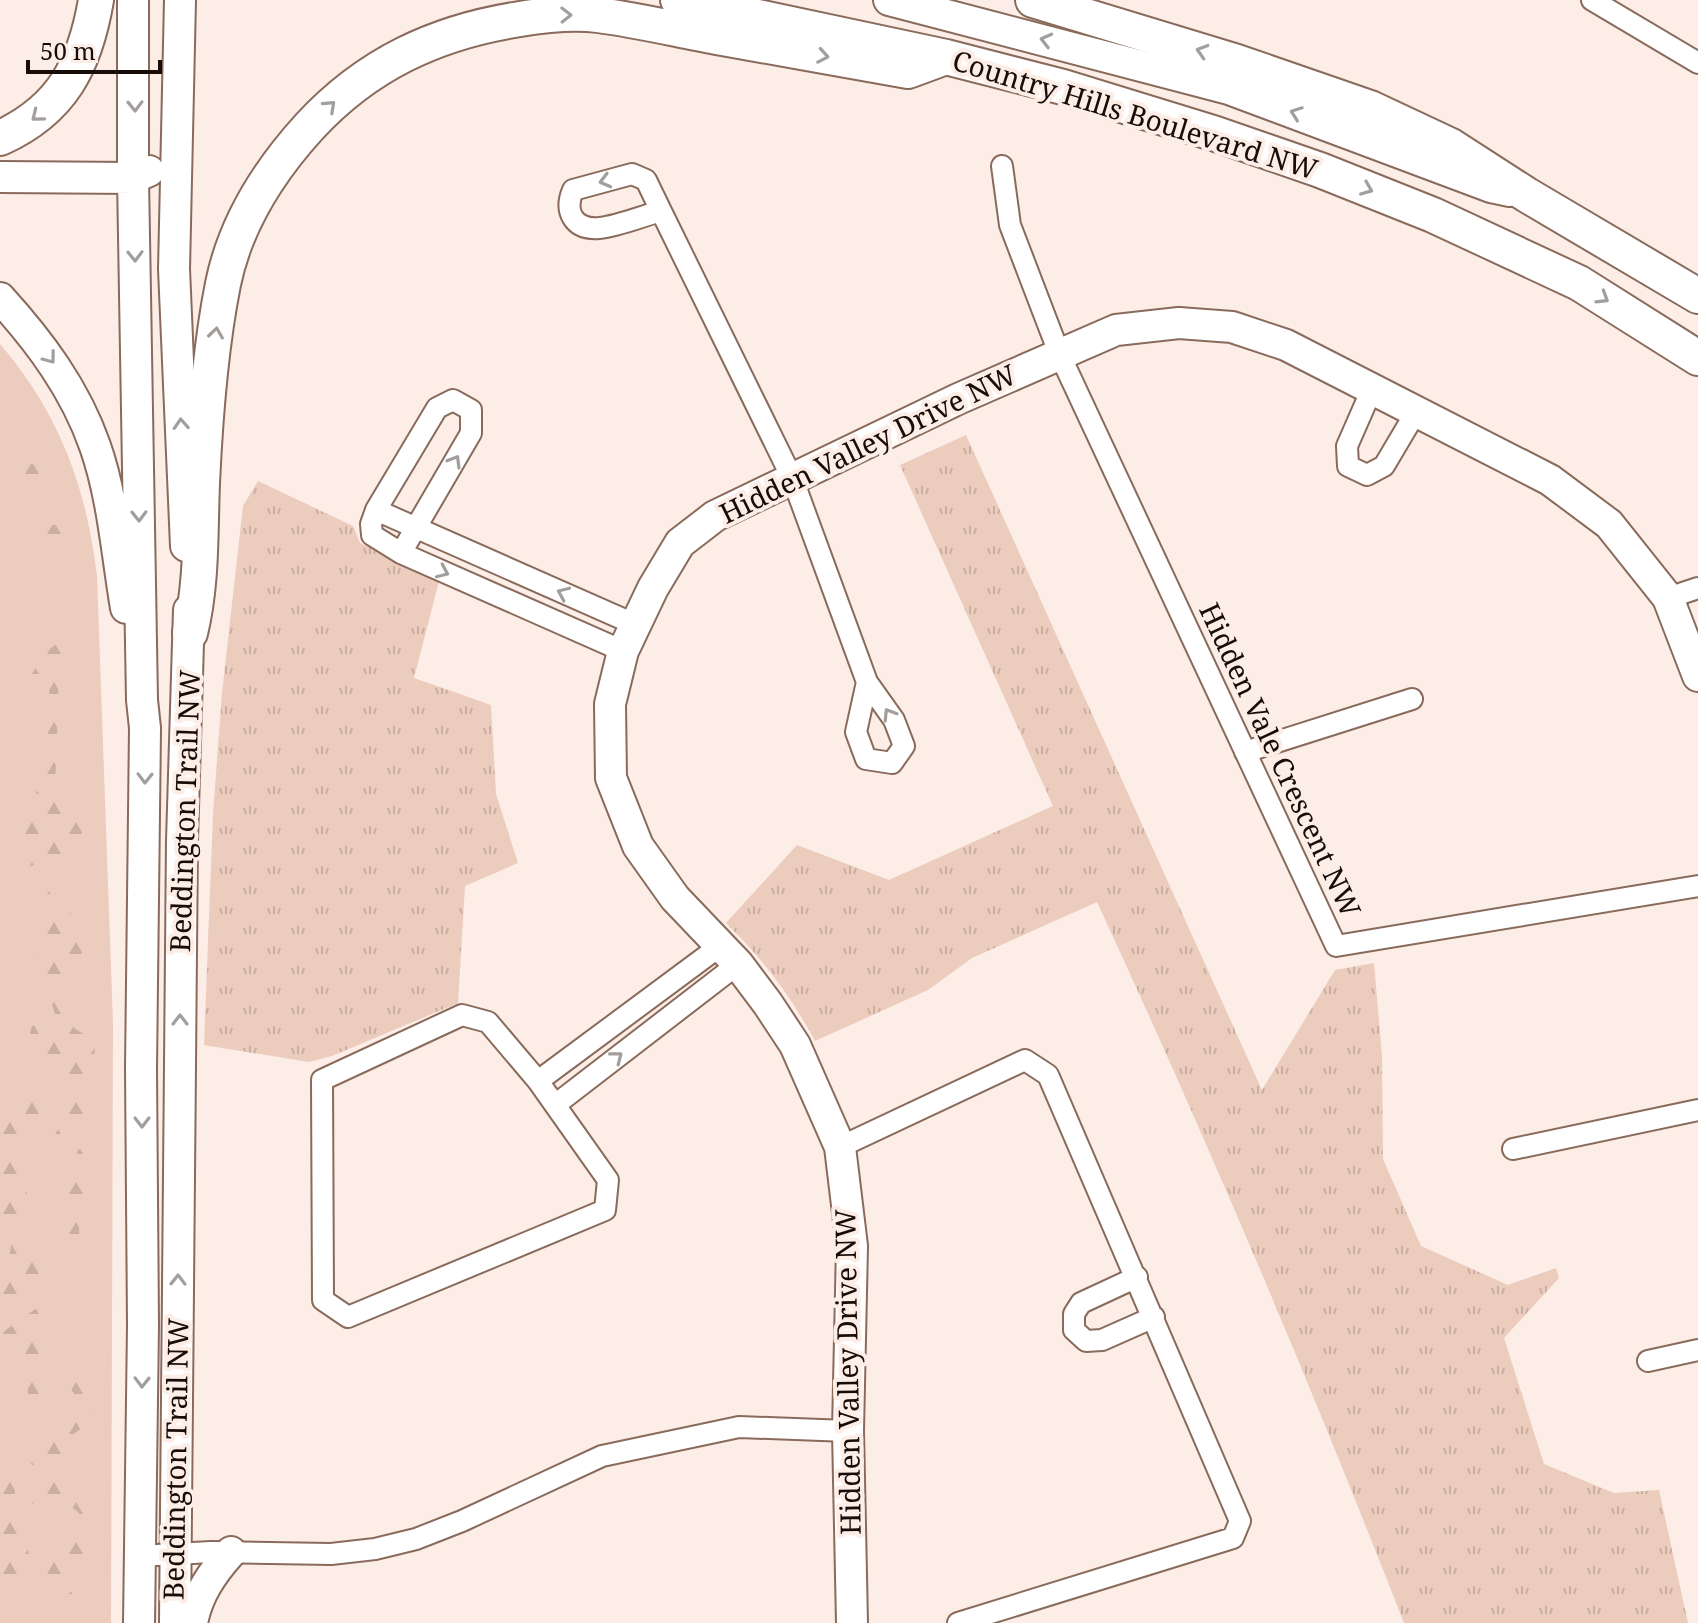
<svg xmlns="http://www.w3.org/2000/svg" width="1698" height="1623" font-family="'Noto Serif',serif">
<style>
.green{fill:#ebccbd}
.forest{fill:url(#forest-firs)}
.park{fill:url(#park-tufts)}
.lines{fill:none;stroke-linecap:round;stroke-linejoin:round}
.street-casing{stroke:#896a5b;stroke-width:24}
.secondary-casing{stroke:#896a5b;stroke-width:34}
.primary-casing{stroke:#896a5b;stroke-width:38}
.street{stroke:#fff;stroke-width:20}
.secondary{stroke:#fff;stroke-width:30}
.primary{stroke:#fff;stroke-width:34}
.oneway{stroke:#a29e9c}
.labels{text-anchor:middle;stroke-width:8;stroke-linejoin:round;paint-order:stroke}
.street-label{font-size:28px;fill:#170c07;stroke:#fcede7}
</style>
<defs>
<pattern id="forest-firs" width="22" height="20" patternUnits="userSpaceOnUse" patternTransform="scale(2)"><rect width="22" height="20" fill="#ebccbd"/><path d="M5 1l3.5 6h-7zM16 11l3.5 6h-7z" fill="#c9aea1"/></pattern>
<pattern id="park-tufts" width="24" height="20" patternUnits="userSpaceOnUse" patternTransform="scale(2)"><rect width="24" height="20" fill="#ebccbd"/><path d="M3 7l-1-3M5 7V3M7 7l1-3M15 17l-1-3M17 17v-4M19 17l1-3" fill="none" stroke="#c9aea1"/></pattern>
</defs>
<rect width="100%" height="100%" fill="#fcede7"/>
<path class="green" d="M0 344C59 413 86 486 97 576L113 1024 111 1623H0Z"/>
<path class="forest" d="M62 461 68 465 66 473 44 483 40 492H33L20 466 24 463 42 466Z
M80 523 86 529V538L47 541 40 537V526Z
M65 637 73 647 59 678 55 789 78 804 82 835 81 859 22 867C15 835 34 807 41 776 47 748 51 716 49 688L26 697 21 691 46 652Z
M36 886 44 887 91 934 92 938 76 961 66 997 90 995 89 1001 71 1013C70 1032 80 1031 94 1038 96 1063 93 1074 76 1092L77 1100 91 1109 92 1118 74 1131 68 1140 55 1133 66 1122 69 1112 46 1054 49 1043 37 1040 30 1034 32 1026 51 1022 55 1014 38 959 40 914 34 891Z
M22 1091 43 1096 48 1115 38 1138 19 1146 17 1159 44 1163 47 1173 28 1181 25 1190 30 1198C26 1208 21 1218 24 1229 28 1244 48 1257 38 1275 33 1284 20 1294 13 1303L0 1297V1269H7L12 1240 0 1238V1119H9L14 1102Z
M86 1147 90 1157 84 1173 96 1180 79 1226 80 1260 75 1261C67 1255 66 1248 64 1238 54 1207 67 1180 78 1150Z
M44 1303 49 1305 54 1317 46 1323 43 1329 49 1341 36 1357C36 1374 44 1387 45 1403L37 1408 32 1407 16 1348 0 1354V1334Z
M75 1366 84 1369 91 1385 92 1420 74 1434 73 1440 78 1448 73 1457 62 1460 58 1469 50 1472 28 1463 33 1448 78 1416 74 1393 61 1379 62 1371Z
M2 1471 12 1473C17 1481 14 1489 15 1498 18 1524 28 1547 34 1572V1578L31 1581 0 1575 3 1532 0 1526Z
M67 1480 89 1483 94 1508 89 1556 65 1558 62 1562 71 1592 83 1605 80 1623H65L70 1609C65 1601 39 1562 39 1559 40 1550 46 1541 52 1535L75 1541 79 1513C66 1500 50 1504 32 1504L28 1497 31 1487Z"/>
<path class="park" d="M966 435 1262 1090 1335 970 1374 963 1382 1056 1383 1159 1421 1246 1508 1285 1556 1268 1559 1278 1504 1338 1544 1464 1614 1493 1659 1490 1688 1623H1404C1309 1380 1207 1139 1097 902L972 958 928 990 815 1041C791 996 762 958 726 923L797 845 889 880 1053 806 900 465Z
M258 481 353 526 360 543 439 581 414 678 491 705 496 794 518 863 465 886 458 1003 332 1056 309 1062 204 1045 213 814 222 693 243 506Z"/>
<g class="lines">
<g class="street-casing">
<path id="street" d="M1592 0 1698 63
M1002 166 1010 225 1059 353 1336 946 1698 886
M661 211C642 216 619 226 599 228 573 230 564 211 573 190L632 174 646 180 661 211 793 480 867 682 894 720 904 746 892 763 866 759 856 732 867 682
M1372 389 1347 446 1348 466 1367 475 1384 466 1416 412
M376 510 634 624
M401 553 471 433V410L453 400 437 408 376 510 371 524 372 535 401 553 623 651
M1668 598 1698 588
M1245 752 1412 699
M462 1015 488 1022 538 1081 608 1180 605 1210 348 1317 323 1300 322 1080Z
M538 1081 720 946
M555 1105 738 964
M840 1147 1025 1060 1048 1075 1240 1521 1233 1538 958 1623
M1513 1149 1698 1110
M1137 1277 1081 1303 1074 1314V1330L1086 1341 1102 1340 1154 1317
M1648 1361 1698 1350
M139 1556 211 1552 331 1554 375 1549 416 1539 462 1521 602 1456 739 1427 848 1431"/>
</g>
<g class="secondary-casing">
<path id="secondary" d="M133 0V178L142 700 145 728 141 1069 143 1325 139 1623
M180 0 174 269 186 546
M889 0 1229 89 1491 187 1510 191
M0 177 133 178 149 171
M0 298C40 342 75 389 95 446 113 497 117 555 126 608
M175 1623 182 841 189 610
M192 1623C197 1595 212 1573 231 1552
M852 1623 848 1431 852 1246 840 1147 795 1045 768 1004 738 964 675 898 638 846 611 778 610 704 623 651 653 588 680 543 715 516 958 399 1116 330 1179 323 1232 327 1286 345 1550 480 1609 524 1668 598 1698 676"/>
</g>
<g class="primary-casing">
<path id="primary" d="M678 0 946 57 1063 87 1216 134 1320 170 1433 215 1579 283 1698 358
M1033 0 1237 62 1370 108 1451 146 1527 195 1698 296
M0 138C62 110 85 65 96 0
M190 633C202 584 200 533 202 483 205 417 210 349 223 284 235 225 269 171 309 127 367 64 436 32 520 19 544 15 573 12 598 15 638 20 678 30 717 37 781 48 844 60 908 71L946 57"/>
</g>
<use href="#street" class="street"/>
<use href="#secondary" class="secondary"/>
<use href="#primary" class="primary"/>
</g>
<defs><path id="oneway-chevron" d="M-2-3.5L2.5 0L-2 3.5" fill="none" stroke-width="1.6" stroke-linecap="round" stroke-linejoin="round" transform="scale(2)"/></defs>
<g class="oneway">
<use href="#oneway-chevron" transform="translate(566 15) rotate(-1)"/>
<use href="#oneway-chevron" transform="translate(1046 40) rotate(-166)"/>
<use href="#oneway-chevron" transform="translate(1202 51) rotate(-163)"/>
<use href="#oneway-chevron" transform="translate(823 56) rotate(10)"/>
<use href="#oneway-chevron" transform="translate(135 106) rotate(89)"/>
<use href="#oneway-chevron" transform="translate(330 106) rotate(-43)"/>
<use href="#oneway-chevron" transform="translate(1296 113) rotate(-160)"/>
<use href="#oneway-chevron" transform="translate(37 116) rotate(141)"/>
<use href="#oneway-chevron" transform="translate(605 181) rotate(165)"/>
<use href="#oneway-chevron" transform="translate(1367 189) rotate(22)"/>
<use href="#oneway-chevron" transform="translate(135 256) rotate(89)"/>
<use href="#oneway-chevron" transform="translate(1603 298) rotate(32)"/>
<use href="#oneway-chevron" transform="translate(216 333) rotate(-82)"/>
<use href="#oneway-chevron" transform="translate(50 358) rotate(53)"/>
<use href="#oneway-chevron" transform="translate(181 424) rotate(-93)"/>
<use href="#oneway-chevron" transform="translate(455 461) rotate(-59)"/>
<use href="#oneway-chevron" transform="translate(139 516) rotate(89)"/>
<use href="#oneway-chevron" transform="translate(443 572) rotate(24)"/>
<use href="#oneway-chevron" transform="translate(563 593) rotate(-156)"/>
<use href="#oneway-chevron" transform="translate(889 714) rotate(-122)"/>
<use href="#oneway-chevron" transform="translate(145 778) rotate(91)"/>
<use href="#oneway-chevron" transform="translate(180 1020) rotate(-90)"/>
<use href="#oneway-chevron" transform="translate(617 1057) rotate(-38)"/>
<use href="#oneway-chevron" transform="translate(142 1122) rotate(90)"/>
<use href="#oneway-chevron" transform="translate(178 1280) rotate(-89)"/>
<use href="#oneway-chevron" transform="translate(142 1382) rotate(91)"/>
</g>
<g class="labels">
<g class="street-label">
<text transform="translate(1135 115) rotate(17)" y="10">Country Hills Boulevard NW</text>
<text transform="translate(868 444) rotate(-26)" y="10">Hidden Valley Drive NW</text>
<text transform="translate(1280 760) rotate(65)" y="10">Hidden Vale Crescent NW</text>
<text transform="translate(185 811) rotate(-88)" y="10">Beddington Trail NW</text>
<text transform="translate(848 1372) rotate(-91)" y="10">Hidden Valley Drive NW</text>
<text transform="translate(176 1459) rotate(-89)" y="10">Beddington Trail NW</text>
</g>
</g>
<path d="M28 60v12h132v-12" fill="none" stroke="#170c07" stroke-width="4"/>
<text x="40" y="60" font-size="24" fill="#170c07" stroke="#fcede7" stroke-width="6" paint-order="stroke">50 m</text>
</svg>
